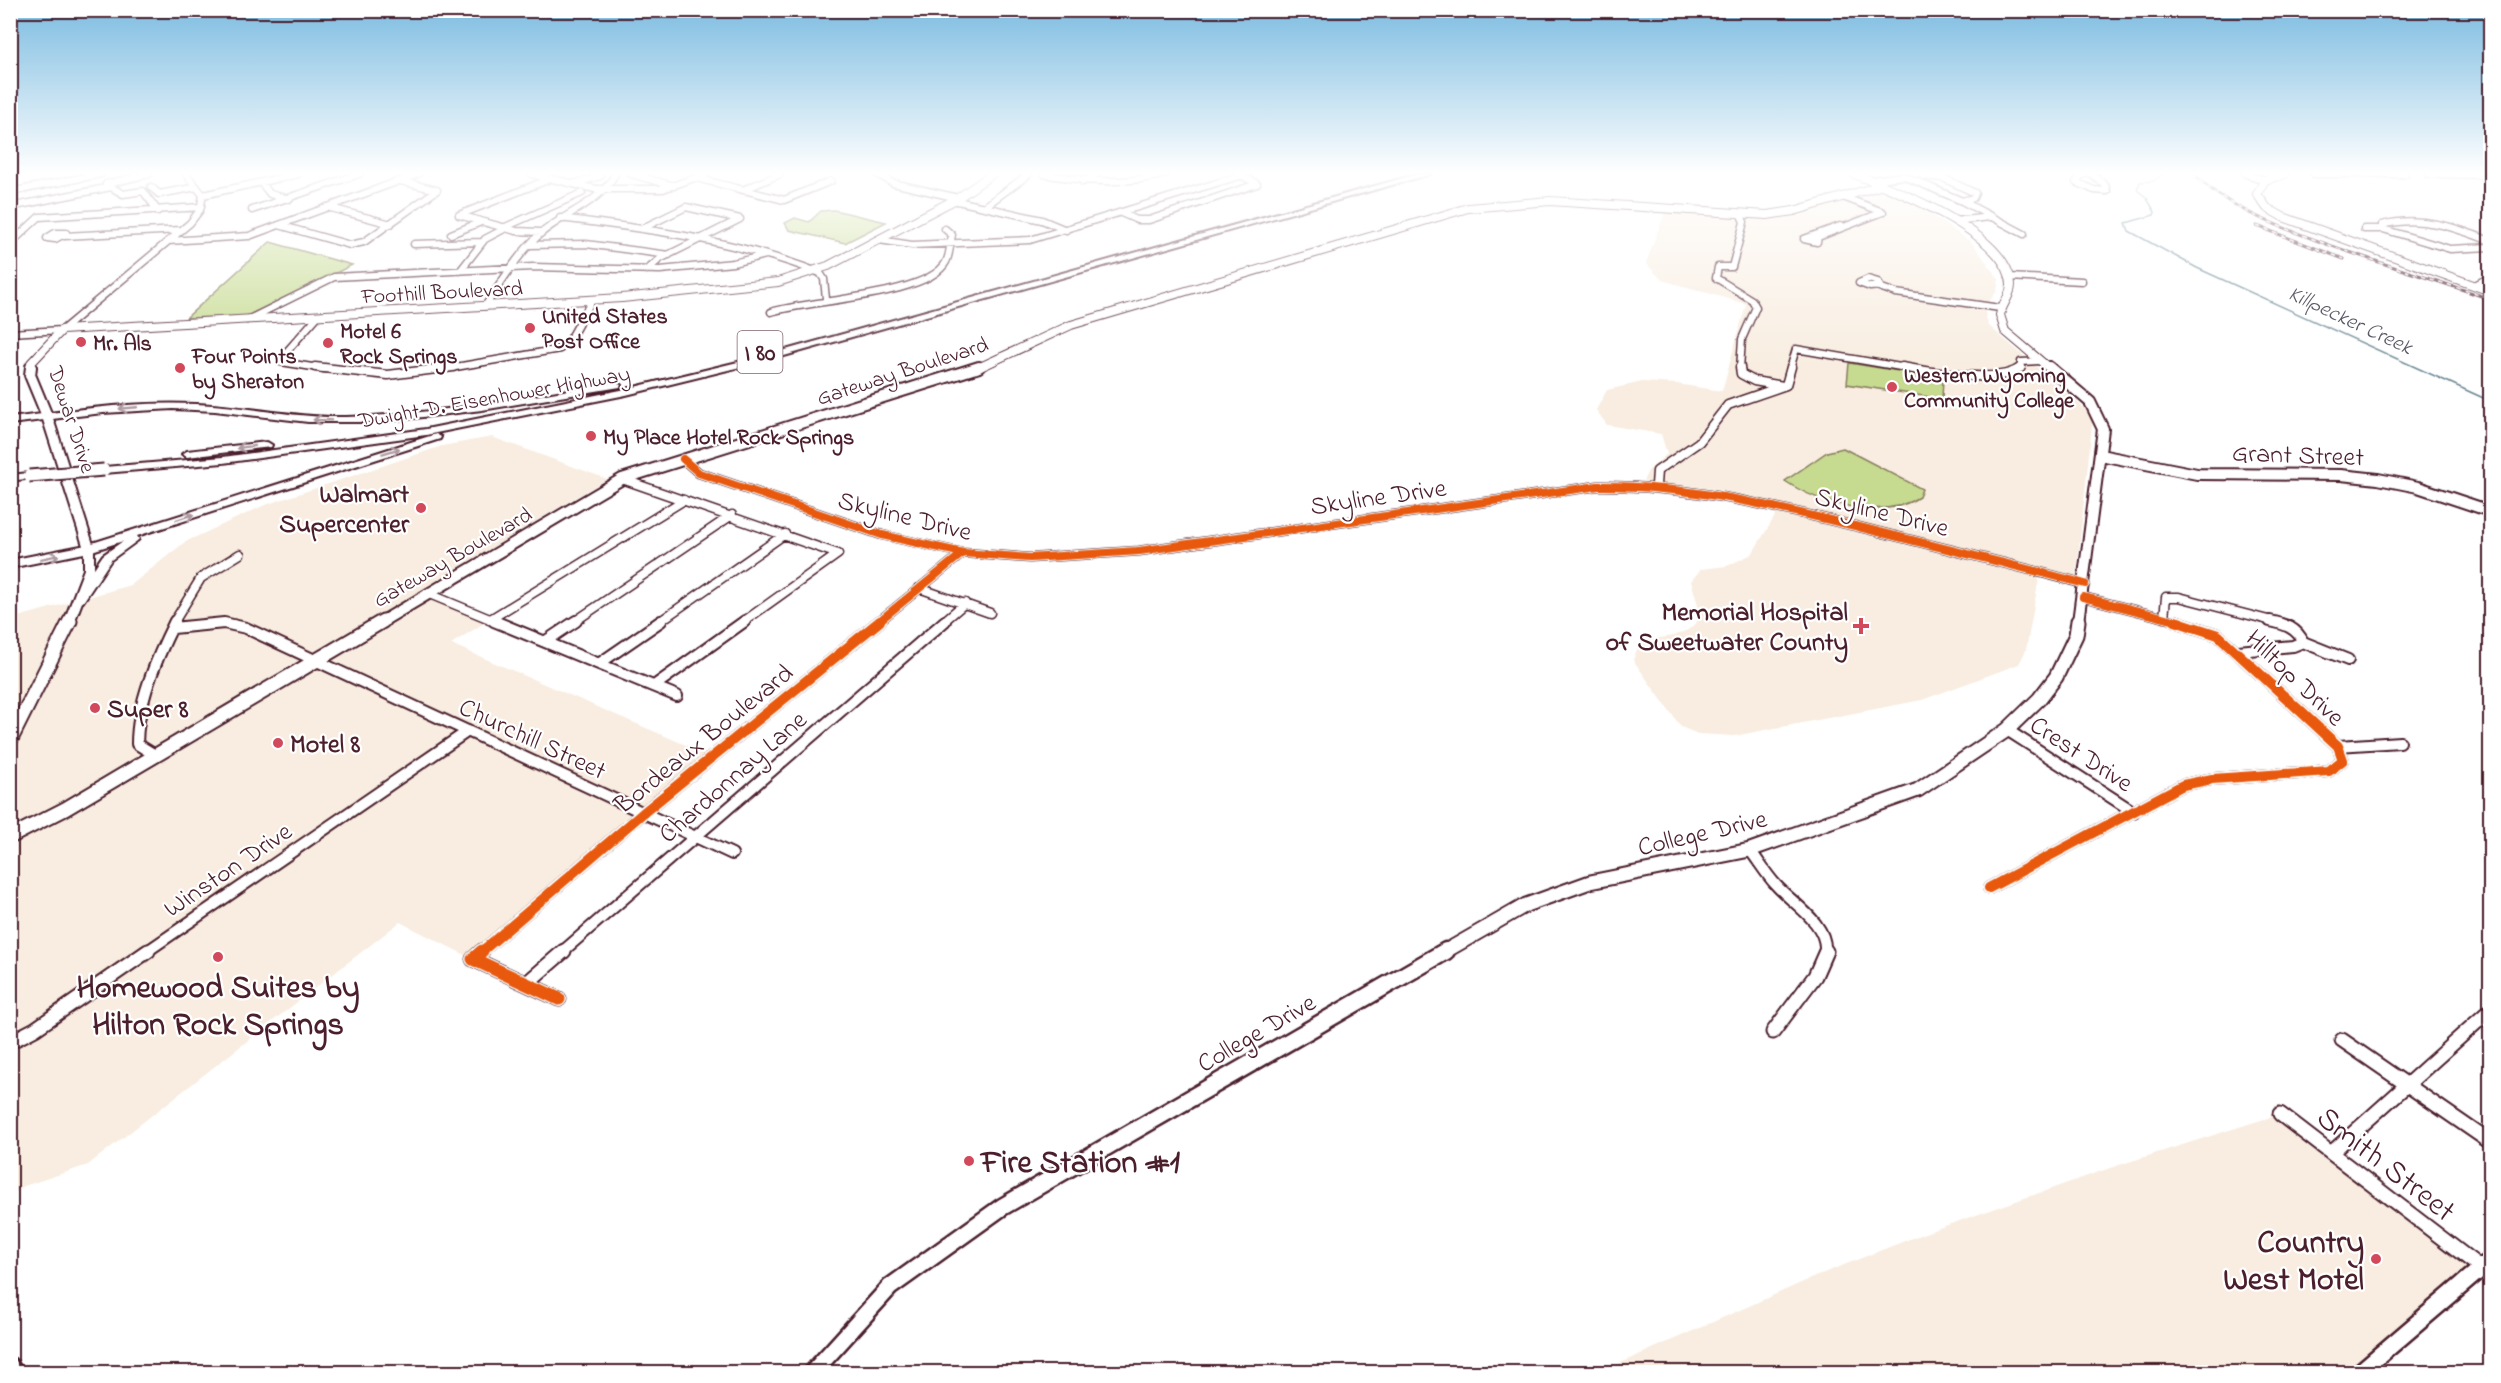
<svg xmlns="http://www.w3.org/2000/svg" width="2501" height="1383" font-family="'Indie Flower',sans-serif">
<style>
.built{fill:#f8ede0}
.green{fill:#c6da90;stroke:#887c5e;stroke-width:1.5}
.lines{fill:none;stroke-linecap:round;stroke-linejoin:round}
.stream{stroke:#668390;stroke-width:1.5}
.minor-far3-casing{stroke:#4a1f2b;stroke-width:9}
.minor-far2-casing{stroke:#4a1f2b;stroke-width:11}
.minor-far1-casing{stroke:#4a1f2b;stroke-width:14}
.minor-casing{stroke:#4a1f2b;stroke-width:17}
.major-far3-casing{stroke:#4a1f2b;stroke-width:10}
.major-far2-casing{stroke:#4a1f2b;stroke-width:14}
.major-far1-casing{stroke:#4a1f2b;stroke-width:17}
.major-casing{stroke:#4a1f2b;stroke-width:21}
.highway-casing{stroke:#4a1f2b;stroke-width:4}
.minor-far3{stroke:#fff;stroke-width:6}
.minor-far2{stroke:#fff;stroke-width:8}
.minor-far1{stroke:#fff;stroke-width:10}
.minor{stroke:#fff;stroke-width:13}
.major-far3{stroke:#fff;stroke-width:8}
.major-far2{stroke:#fff;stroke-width:10}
.major-far1{stroke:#fff;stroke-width:13}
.major{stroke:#fff;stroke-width:16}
.highway{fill:#fff;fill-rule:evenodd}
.rail-casing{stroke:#4a1f2b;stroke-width:3}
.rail{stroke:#fff;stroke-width:1.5;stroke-dasharray:4.5;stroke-linecap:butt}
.highway-bridge-casing{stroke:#4a1f2b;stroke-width:15;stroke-linecap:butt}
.highway-bridge{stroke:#fff;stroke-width:11}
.cycleway-far2-casing{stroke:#fff;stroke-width:10}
.cycleway-far1-casing{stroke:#fff;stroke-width:14}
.cycleway-casing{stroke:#fff;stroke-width:16}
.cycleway-far2{stroke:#e8590c;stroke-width:8}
.cycleway-far1{stroke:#e8590c;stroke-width:10}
.cycleway{stroke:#e8590c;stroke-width:13}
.oneway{stroke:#ae9aa0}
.poi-dot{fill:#d1495b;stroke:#fff;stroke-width:2}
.labels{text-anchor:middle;stroke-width:4.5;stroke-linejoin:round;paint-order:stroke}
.far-street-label{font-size:22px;fill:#4a1f2b;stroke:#fff}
.far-poi-label{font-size:22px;font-weight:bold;fill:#4a1f2b;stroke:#fff;text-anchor:start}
.far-water-label{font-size:22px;font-style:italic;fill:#5a5966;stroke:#fff}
.shield{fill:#fff;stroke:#80626b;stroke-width:1.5}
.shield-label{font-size:24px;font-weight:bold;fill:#4a1f2b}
.street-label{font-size:26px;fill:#4a1f2b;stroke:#fff}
.poi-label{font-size:26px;font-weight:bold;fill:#4a1f2b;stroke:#fff;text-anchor:end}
.near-poi-label{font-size:32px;font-weight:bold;fill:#4a1f2b;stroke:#fff}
.near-street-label{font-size:32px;fill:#4a1f2b;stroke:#fff}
</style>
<rect width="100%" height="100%" fill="#fff"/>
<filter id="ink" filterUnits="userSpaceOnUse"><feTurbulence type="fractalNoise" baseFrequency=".0167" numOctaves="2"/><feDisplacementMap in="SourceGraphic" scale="12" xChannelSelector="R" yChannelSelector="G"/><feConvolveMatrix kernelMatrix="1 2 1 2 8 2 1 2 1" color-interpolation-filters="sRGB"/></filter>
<g filter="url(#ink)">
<path class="built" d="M1881 191 1890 192 1922 208 1972 243 1999 279 1997 291 1984 308 1988 325 2093 416 2076 577 1715 489 1643 481 1648 471 1667 454 1661 434 1607 425 1596 410 1607 390 1642 382 1677 384 1722 391 1746 304 1662 280 1646 263 1665 213 1773 219 1789 217Z
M492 437 607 479 421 590 489 620 451 644 716 758 473 959 400 922 88 1165 24 1186 11 1195V619L131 585 185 542 265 505 442 446Z
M1777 513 2039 578 2026 650 2019 664 1922 700 1734 736 1698 734 1681 727 1633 660 1638 647 1645 640 1674 636 1688 630 1697 622 1698 605 1691 581 1701 569 1727 566 1752 554Z
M2280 1114 2480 1269 2368 1372H1600L1826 1272 1925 1233 2113 1167Z
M1014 1365 1013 1372H911Z"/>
<path class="green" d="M834 210 886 222 845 243 789 230 785 223 795 218 809 222 821 211Z
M270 242 352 265 249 316 186 318Z
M1849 363 1943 378 1942 399 1847 384Z
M1843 448 1922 489 1919 497C1882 521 1819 504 1785 481L1827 452Z"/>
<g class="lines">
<path class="stream" d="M2163 174 2154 181 2140 182 2137 190 2146 197 2155 212 2154 215 2126 223 2129 231 2197 268 2490 401"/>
<g class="minor-far3-casing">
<path id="minor-far3" d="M532 174 595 189H663L706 174
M631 174 674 186
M877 174 893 183 958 198
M1044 174C1087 182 1123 185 1166 174
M2086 174 2081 175 2076 182 2094 190 2107 191 2105 185 2092 174
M2246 174 2265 180
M2314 174H2405
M2429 174 2490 175
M1923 176 1943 178 1975 193 1973 198 1962 201
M696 178 784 200 831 181
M1871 180 1904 176 1962 201 2024 234
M1083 182 1096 174
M262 184 270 194 289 199
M573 184 600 176
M111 187 123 194 143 191 158 211
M151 187 159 194 197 187
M743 190 780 174
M10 192 101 174
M203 195 298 174
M953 200 1042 220 1066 230
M10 207 111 187 106 184 149 174
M327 207 391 224
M984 207 1029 174
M252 210 359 174
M1121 213 1137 220H1149L1257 184 1241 175
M459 215 550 179
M459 215 516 231 541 232
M560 218C649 229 736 240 820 273L824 279 826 299
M1955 221 1990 217
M279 225 350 245 364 242 437 190 400 181
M1840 226 1804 239 1817 242 1818 237 1883 212 1843 197
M503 228 582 193
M643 228 686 207 740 219 660 259 647 270
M2364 229H2383L2450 249 2490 247
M2383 229 2382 225C2420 215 2455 227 2490 241
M55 233H66L55 239 47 238Z
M451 234 481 222
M64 236 181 230
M879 240 912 245 1030 240 1246 174
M168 241 249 236 418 174
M10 244 39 217 201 207
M414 244 482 242
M529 245 586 244 669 255
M460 271 485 239 506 228
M2009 277 2082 281
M1868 279 1878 282 1880 286 1870 287 1859 283Z
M2475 285 2490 277
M1879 287 1896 293 2000 308
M485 306C502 282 517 255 539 235 563 213 600 204 615 174
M771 312C809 300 929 296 946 262 950 255 950 243 952 235L945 229
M318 316 281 358V362L325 369
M247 320 334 277 533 267 660 270 733 263 766 255
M10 333 62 330 190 223 200 210 203 195 186 174
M444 369 560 349 568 343 592 300
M1740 369 1742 339 1756 307 1752 300 1716 278 1718 267H1732L1744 222 1741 215
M1790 369 1796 349 1912 369
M2021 369V362L2040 361"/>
</g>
<g class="minor-far2-casing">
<path id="minor-far2" d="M315 367 388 375 453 367
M1740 367 1741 374 1754 381 1783 386
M1902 367C1929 372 2001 385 2021 367
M683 459 699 473 882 535 963 553 1030 558 1139 551 1598 486C1688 485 1772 506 1859 527 1934 546 2010 564 2085 584
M622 479 838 554
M1656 485 1657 471 1699 442 1728 405 1786 385 1791 367
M919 588 990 613
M427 593 497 622
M2083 597 2181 622
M2164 618 2166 597H2179L2276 622
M489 620 684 500
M174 622 201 578 240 554
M574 622 732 515
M659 622 785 534
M743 622 838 554
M878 622 963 553
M943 622 965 603"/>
</g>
<g class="minor-far1-casing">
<path id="minor-far1" d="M494 621 677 696
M2270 621C2285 624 2297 628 2303 642
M173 628 224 623 246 628 732 854
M546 641 576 621
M2303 642 2348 660
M2238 651 2293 646 2303 642
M600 663 661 621
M654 686 745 621
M2007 730 2134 812
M2338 746 2400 742
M155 755 137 744C137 703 157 657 175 621
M1750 850C1759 862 1766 874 1776 885 1793 904 1828 923 1825 952
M1989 888 2183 785 2212 779 2329 771 2343 760 2338 746 2218 635 2175 621
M146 952 468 731
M481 952 643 813 880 621
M562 952 945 621"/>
</g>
<g class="minor-casing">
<path id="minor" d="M482 951 473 959 559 999
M528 982 564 951
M1773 1032 1815 976 1826 951
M2342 1040 2490 1142
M10 1042 35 1029 148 951
M2280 1114 2490 1275
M2331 1153 2487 1013 2490 1015"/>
</g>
<g class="major-far3-casing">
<path id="major-far3" d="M1854 174C1894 189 2009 234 2011 285 2011 296 2002 304 2000 315L2005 331 2050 369
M2285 174 2265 180 2257 194 2267 208 2283 217 2490 291
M31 369V363L62 330 622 298 778 282 828 266 958 198 992 174
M976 369 1071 325 1468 208 1550 201 1767 215 1794 211 1883 185"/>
</g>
<g class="major-far2-casing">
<path id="major-far2" d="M31 367 30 375 47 416 89 548V570L69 622
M2049 367 2090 402 2103 429 2078 622
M2100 455 2197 474 2341 475 2378 479 2418 487 2490 511
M381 622 622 479 979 367"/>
</g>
<g class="major-far1-casing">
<path id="major-far1" d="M10 741 70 621
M10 837 65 809 383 621
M1444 952 1526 905 1590 882 1750 850 1918 790 2007 730 2039 699 2056 677 2076 635 2078 621"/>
</g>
<g class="major-casing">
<path id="major" d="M10 1366 14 1372
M813 1372 890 1287 1002 1207 1446 951
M2360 1372 2490 1261"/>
</g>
<g class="highway-casing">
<path id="highway" d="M1418 174H1431L777 358 626 395 426 435 223 463 104 473 99 470 104 467 223 457 426 429 626 389 771 354Z
M616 382 621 385 620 387 482 410 380 422H308L215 411 173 409 103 413 10 424V418C72 410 134 401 196 404 246 406 295 418 346 417 437 415 526 397 616 382Z
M436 434 441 437 440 439 137 536 139 539 137 541 111 560 83 602 79 603 73 599 103 555 123 541 89 552 10 568V560L86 545Z
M267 442 272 445 271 447 187 457 182 454 187 451Z
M29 473 33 474V478L10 481V475Z"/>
</g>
<use href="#minor-far3" class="minor-far3"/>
<use href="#minor-far2" class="minor-far2"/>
<use href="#minor-far1" class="minor-far1"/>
<use href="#minor" class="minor"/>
<use href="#major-far3" class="major-far3"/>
<use href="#major-far2" class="major-far2"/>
<use href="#major-far1" class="major-far1"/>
<use href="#major" class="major"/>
<use href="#highway" class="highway"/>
<g class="rail-casing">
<path id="rail" d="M2194 174C2226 207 2270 223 2313 239 2371 261 2431 278 2490 299
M2257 226 2344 259"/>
</g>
<use href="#rail" class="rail"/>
<g class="highway-bridge-casing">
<path id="highway-bridge" d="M29 476 104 470"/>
</g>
<use href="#highway-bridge" class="highway-bridge"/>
<g class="cycleway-far2-casing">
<path id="cycleway-far2" d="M683 459 699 473 882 535 963 553 1030 558 1139 551 1598 486C1688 485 1772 506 1859 527 1934 546 2010 564 2085 584
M2083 597 2181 622
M878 622 963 553"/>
</g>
<g class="cycleway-far1-casing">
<path id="cycleway-far1" d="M1989 888 2183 785 2212 779 2329 771 2343 760 2338 746 2218 635 2175 621
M481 952 643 813 880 621"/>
</g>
<g class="cycleway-casing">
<path id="cycleway" d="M482 951 473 959 559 999"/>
</g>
<use href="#cycleway-far2" class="cycleway-far2"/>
<use href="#cycleway-far1" class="cycleway-far1"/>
<use href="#cycleway" class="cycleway"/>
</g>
<defs><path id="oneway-shaft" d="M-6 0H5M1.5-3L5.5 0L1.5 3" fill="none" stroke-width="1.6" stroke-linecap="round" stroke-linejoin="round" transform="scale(1.5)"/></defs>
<g class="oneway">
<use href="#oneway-shaft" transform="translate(128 408) rotate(175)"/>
<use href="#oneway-shaft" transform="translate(322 420) rotate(-179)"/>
<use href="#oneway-shaft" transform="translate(246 447) rotate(173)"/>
<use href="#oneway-shaft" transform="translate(391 451) rotate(-17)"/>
<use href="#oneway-shaft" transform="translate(185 517) rotate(-18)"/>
<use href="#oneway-shaft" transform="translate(50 557) rotate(-12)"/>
</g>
</g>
<linearGradient id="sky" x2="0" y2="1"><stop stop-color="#7bbbe0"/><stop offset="0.47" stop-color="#fff"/><stop offset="1" stop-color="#fff" stop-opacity="0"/></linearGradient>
<rect width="2501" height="368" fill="url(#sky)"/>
<g class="poi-dot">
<circle cx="530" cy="328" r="6"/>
<circle cx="81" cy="342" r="6"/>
<circle cx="328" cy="343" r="6"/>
<circle cx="180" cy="368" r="6"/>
<circle cx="1892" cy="387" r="6"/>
<circle cx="591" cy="436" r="6"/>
<circle cx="421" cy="508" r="6"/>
<path d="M1858 617h6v6h6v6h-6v6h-6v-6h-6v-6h6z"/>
<circle cx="95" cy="708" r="6"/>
<circle cx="278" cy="743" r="6"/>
<circle cx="218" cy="957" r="6"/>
<circle cx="969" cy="1161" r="6"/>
<circle cx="2376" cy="1259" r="6"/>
</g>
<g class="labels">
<g class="far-street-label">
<text transform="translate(442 291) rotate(-3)" y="8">Foothill Boulevard</text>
<text transform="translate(902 370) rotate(-18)" y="8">Gateway Boulevard</text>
<text transform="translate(494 396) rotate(-10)" y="8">Dwight D. Eisenhower Highway</text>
<text transform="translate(73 419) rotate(72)" y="8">Dewar Drive</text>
<text transform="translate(452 556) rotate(-30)" y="8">Gateway Boulevard</text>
</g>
<g class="far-poi-label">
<text x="542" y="323">United States<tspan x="542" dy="25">Post Office</tspan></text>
<text x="340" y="338">Motel 6<tspan x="340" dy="25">Rock Springs</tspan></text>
<text x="93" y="350">Mr. Als</text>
<text x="192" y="363">Four Points<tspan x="192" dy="25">by Sheraton</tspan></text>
<text x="1904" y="382">Western Wyoming<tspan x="1904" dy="25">Community College</tspan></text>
<text x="603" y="444">My Place Hotel Rock Springs</text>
</g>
<g class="far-water-label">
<text transform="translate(2351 319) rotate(25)" y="8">Killpecker Creek</text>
</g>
<rect class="shield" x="737.5" y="331" width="45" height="42" rx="4.5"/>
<g class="shield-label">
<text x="760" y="360">I 80</text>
</g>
<g class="street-label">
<text transform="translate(2298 454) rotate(2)" y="9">Grant Street</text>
<text transform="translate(1378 496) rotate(-8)" y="9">Skyline Drive</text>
<text transform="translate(1882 511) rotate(14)" y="9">Skyline Drive</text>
<text transform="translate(905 515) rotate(14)" y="9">Skyline Drive</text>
<text transform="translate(2296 677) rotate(44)" y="9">Hilltop Drive</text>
<text transform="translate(533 738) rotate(25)" y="9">Churchill Street</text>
<text transform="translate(703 738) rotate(-39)" y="9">Bordeaux Boulevard</text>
<text transform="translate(2082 753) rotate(33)" y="9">Crest Drive</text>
<text transform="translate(732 776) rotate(-41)" y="9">Chardonnay Lane</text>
<text transform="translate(1702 832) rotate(-13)" y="9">College Drive</text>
<text transform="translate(227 869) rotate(-34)" y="9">Winston Drive</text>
<text transform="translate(1256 1032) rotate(-30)" y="9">College Drive</text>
</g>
<g class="poi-label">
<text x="409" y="502">Walmart<tspan x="409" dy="30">Supercenter</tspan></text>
<text x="1848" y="620">Memorial Hospital<tspan x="1848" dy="30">of Sweetwater County</tspan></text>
<text x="107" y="717" text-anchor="start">Super 8</text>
<text x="290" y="752" text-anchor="start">Motel 8</text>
</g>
<g class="near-poi-label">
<text x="218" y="997">Homewood Suites by<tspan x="218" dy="37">Hilton Rock Springs</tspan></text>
<text x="981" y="1172" text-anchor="start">Fire Station #1</text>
<text x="2364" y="1252" text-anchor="end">Country<tspan x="2364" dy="37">West Motel</tspan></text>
</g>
<g class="near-street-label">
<text transform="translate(2387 1163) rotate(38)" y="11">Smith Street</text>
</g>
</g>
<rect width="2501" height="1383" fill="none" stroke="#fff" stroke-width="36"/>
<rect x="18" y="18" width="2465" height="1347" fill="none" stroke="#4a1f2b" stroke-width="2" filter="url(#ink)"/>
</svg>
